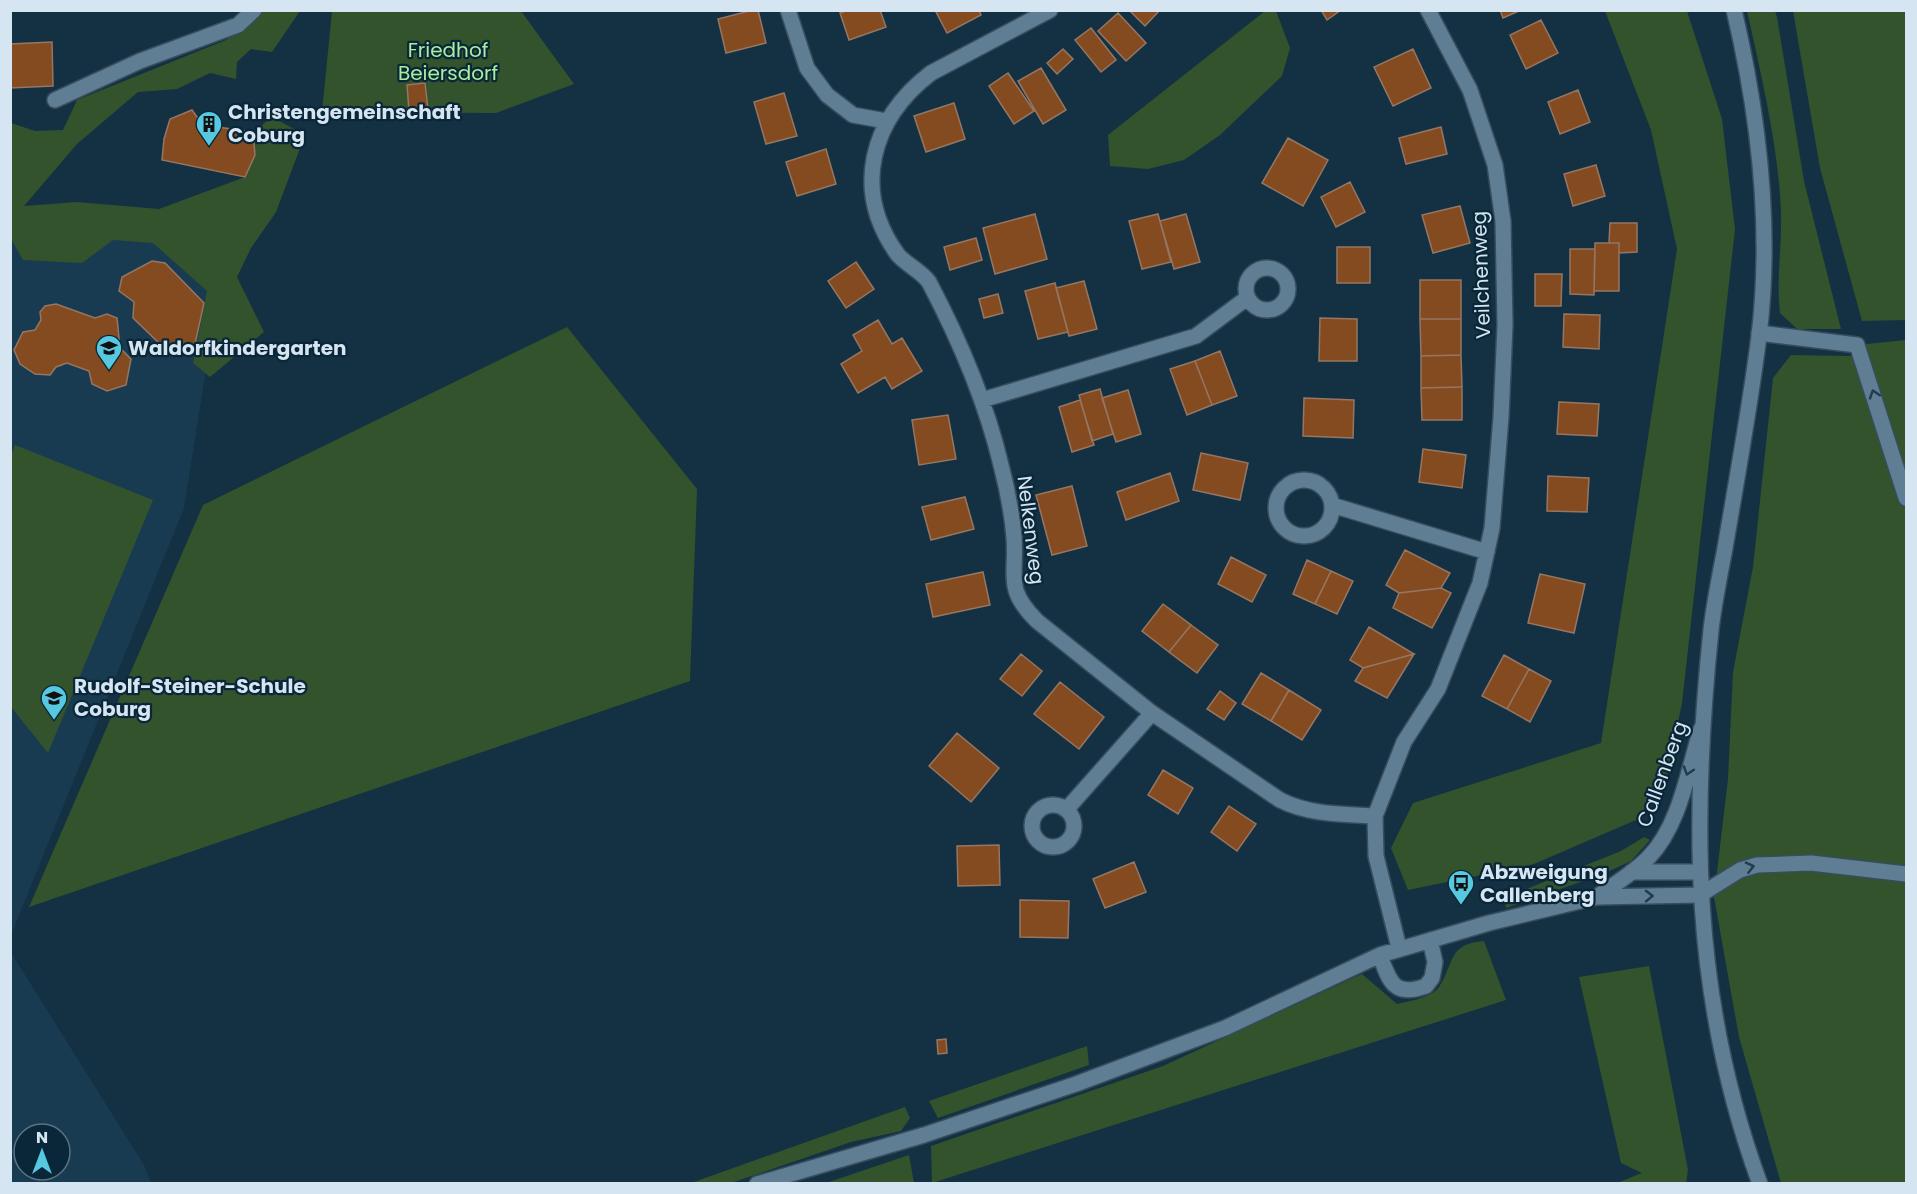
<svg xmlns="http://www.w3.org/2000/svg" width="1917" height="1194" font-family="Poppins,sans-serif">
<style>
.built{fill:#183b52;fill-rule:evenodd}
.green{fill:#32532c}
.building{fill:#854b20;stroke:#957663;stroke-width:1.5}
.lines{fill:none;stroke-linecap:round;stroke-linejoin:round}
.minor-casing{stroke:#374d5d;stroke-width:18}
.tertiary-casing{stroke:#374d5d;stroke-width:18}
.minor{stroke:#5f7d93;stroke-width:15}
.tertiary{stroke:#5f7d93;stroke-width:15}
.oneway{stroke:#1f3c50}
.labels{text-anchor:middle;stroke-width:4.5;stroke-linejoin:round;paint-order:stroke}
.park-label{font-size:20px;fill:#a9ed9d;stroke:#0a2639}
.poi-label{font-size:20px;font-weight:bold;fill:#d5e5f1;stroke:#0a2639;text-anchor:start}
.street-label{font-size:20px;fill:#d5e5f1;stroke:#0a2639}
</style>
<rect width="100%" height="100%" fill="#143143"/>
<path class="built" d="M11 233 226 243 184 508 11 935Z
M10 951 144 1165 151 1183H11ZM24 1134H60V1170H24Z"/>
<path class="green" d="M261 11H300L272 52 251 49 237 62 236 79 210 73 177 89 138 92 77 144 24 206 77 202 159 209 245 177 255 155 253 132 272 117 305 135 276 212 251 248 237 277 264 332 210 377 193 363 207 291 153 243 113 240 82 263 23 260 11 239V123L35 131 63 130 77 100 226 40Z
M332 11H521L574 84 496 113 322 112Z
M1265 11H1276L1290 48 1282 76 1220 135 1184 160 1148 169 1110 166 1108 135Z
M1605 11H1687L1722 119 1735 229 1682 703 1666 780 1636 820 1534 864 1408 890 1391 848 1413 803 1601 743 1677 249 1651 130Z
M1747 11H1775L1777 17 1804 181 1841 329H1797L1780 313C1776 280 1782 247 1781 213 1779 149 1761 74 1747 11Z
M1793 11H1906V320L1862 321 1820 168Z
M567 327 697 489 690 681 29 907 203 505Z
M1906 340V1183H1781L1739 1037 1714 897 1728 779 1733 672 1753 567 1773 378 1791 355 1851 356 1857 345Z
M15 445 153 500 48 753 11 707 10 457Z
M1644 837 1650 840 1631 861 1603 874 1506 908 1504 898 1621 851Z
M1484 941 1506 1000 932 1183 931 1146 1163 1066 1362 974 1397 1004C1409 1001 1431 998 1439 987 1455 963 1447 944 1484 941Z
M1649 966 1688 1170 1686 1183H1617L1642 1173 1621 1163 1579 977Z
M1087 1046 1089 1065 938 1118 929 1101Z
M905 1107 910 1118 901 1131 851 1142 731 1183H691Z
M909 1155 914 1183H826Z"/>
<path class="building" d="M753 10H758L766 43 726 53 718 19Z
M848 10H880L886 27 849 40 840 13Z
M935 10H979L981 15 947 33Z
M1129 10H1160L1145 26Z
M1321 10H1341L1327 20Z
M1500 10H1521L1503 18Z
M1118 13 1146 43 1126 61 1098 31Z
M1541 20 1558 53 1526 69 1510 35Z
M1091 28 1116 60 1101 72 1075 40Z
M52 42 53 86 10 88V44Z
M1063 49 1073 59 1057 74 1047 63Z
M1413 49 1431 88 1393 106 1374 67Z
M1041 68 1066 110 1043 124 1018 81Z
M1008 73 1034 111 1014 124 989 86Z
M425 83 428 109 409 111 407 85Z
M1578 90 1590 122 1560 134 1548 102Z
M784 93 797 136 766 144 754 102Z
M954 103 965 139 926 152 914 116Z
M192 110 203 125 253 132 255 155 245 177 162 160 164 139 170 119Z
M1441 127 1447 154 1406 164 1399 138Z
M1288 138 1328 160 1303 206 1262 183Z
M826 149 836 184 797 196 786 162Z
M1596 165 1605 196 1573 206 1564 174Z
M1350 182 1365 212 1336 227 1321 197Z
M1460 206 1470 243 1433 253 1422 215Z
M1035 214 1047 259 995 274 983 228Z
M1158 214 1171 262 1142 269 1129 221Z
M1186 214 1200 262 1174 269 1160 221Z
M1610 223H1637V252L1619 253V243H1609Z
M976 238 982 260 950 270 944 247Z
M1595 243H1619V291H1594Z
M1337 247H1370V283H1337Z
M1570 249H1595L1594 295 1570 294Z
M152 261 165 263 204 303 195 344 159 343 133 318 134 302 119 291 122 277Z
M856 262 874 289 846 308 828 281Z
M1535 274H1562L1561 306H1535Z
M1420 280H1461V319H1420Z
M1084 281 1097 329 1069 336 1056 288Z
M1055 283 1068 332 1038 339 1025 291Z
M998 294 1003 313 984 318 979 299Z
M56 304 95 318 107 314 117 318 120 348 131 359 126 385 107 391 92 384 89 371 67 363 56 367 50 375 35 374 20 364 14 350 23 332 35 330 41 320 40 312 45 306Z
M1564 314 1600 315 1599 349 1563 347Z
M1320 318 1357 319V361H1319Z
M1420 319H1461V355L1421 356Z
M878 320 892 344 902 338 922 371 892 389 885 377 858 393 841 364 862 351 853 335Z
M1220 351 1237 396 1212 405 1195 361Z
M1461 355 1462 387 1421 388V356Z
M1195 361 1212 405 1187 415 1170 369Z
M1462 387V420H1422L1421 388Z
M1100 389 1113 434 1092 441 1079 395Z
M1128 390 1141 434 1116 442 1102 398Z
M1304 398 1354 400 1353 438 1303 436Z
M1080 400 1094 445 1072 452 1059 407Z
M1559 402 1599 404 1597 436 1557 434Z
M948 415 956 459 919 465 912 420Z
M1423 449 1466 455 1462 488 1419 482Z
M1201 453 1248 463 1240 500 1193 490Z
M1170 473 1179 501 1126 520 1117 492Z
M1548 476 1589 478 1587 512 1547 511Z
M1072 486 1087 546 1052 555 1036 495Z
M965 497 974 529 931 540 922 507Z
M1405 550 1450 573 1441 588 1399 593 1386 585Z
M1231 557 1266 575 1252 602 1218 584Z
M1307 560 1331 571 1315 604 1293 594Z
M1331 571 1353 581 1337 614 1315 604Z
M983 572 990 605 933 617 926 584Z
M1540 574 1585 584 1574 633 1528 623Z
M1441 588 1451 593 1432 628 1393 608 1399 593Z
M1163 604 1191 625 1169 652 1142 631Z
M1191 625 1218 645 1197 673 1169 652Z
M1369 627 1414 654 1363 668 1350 660Z
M1021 654 1042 671 1022 696 1000 679Z
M1414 654 1387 698 1355 681 1363 668Z
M1504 655 1529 669 1507 709 1482 696Z
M1529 669 1551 681 1530 722 1507 709Z
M1261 673 1289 690 1271 721 1242 704Z
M1060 682 1104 717 1079 749 1034 714Z
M1289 690 1321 710 1302 740 1271 721Z
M1220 691 1236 703 1224 720 1207 709Z
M957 733 999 768 971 802 929 766Z
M1163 770 1193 788 1178 814 1148 795Z
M1229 806 1256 824 1237 851 1211 832Z
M999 845 1000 885 958 886 957 846Z
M1134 862 1146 892 1105 908 1093 879Z
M1020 900 1069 901 1068 938 1020 937Z
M946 1039 947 1053 938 1054 937 1040Z"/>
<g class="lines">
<g class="minor-casing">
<path id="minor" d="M788 10 807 68 827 95 853 115 886 121
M1050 10 931 73C871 119 851 190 898 255 907 265 921 271 929 282 959 339 986 402 1001 465 1007 488 1012 514 1014 537 1017 577 1004 588 1037 621L1152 713 1280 800C1310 815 1342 814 1375 816
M55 100 140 61 238 25 254 10
M1246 289a21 21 0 1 1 42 0a21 21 0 1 1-42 0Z
M1759 333 1857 345 1906 498
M982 400 1196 336 1247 298
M1276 508a28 28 0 1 1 56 0a28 28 0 1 1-56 0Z
M1332 505 1487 552
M1032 826a21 21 0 1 1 42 0a21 21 0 1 1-42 0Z
M1066 810 1152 713
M1631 872H1699
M1597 897C1614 884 1634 873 1649 857 1680 825 1688 770 1701 729
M1399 948 1376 856 1375 816 1404 742 1438 689 1480 583 1492 528 1501 417 1505 325 1503 221 1495 165 1470 90 1428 10
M1380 955C1389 981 1394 998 1426 986L1432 978 1435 962 1430 940
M757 1184 924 1135 1076 1084 1225 1028 1380 955 1489 923 1597 897 1700 895 1740 870 1757 865 1811 863 1906 874"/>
</g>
<g class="tertiary-casing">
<path id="tertiary" d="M1734 10C1759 116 1772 228 1759 336 1750 407 1737 478 1725 548 1720 575 1714 603 1711 630 1691 823 1692 999 1760 1184"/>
</g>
<use href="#minor" class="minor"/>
<use href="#tertiary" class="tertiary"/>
</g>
<defs><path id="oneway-chevron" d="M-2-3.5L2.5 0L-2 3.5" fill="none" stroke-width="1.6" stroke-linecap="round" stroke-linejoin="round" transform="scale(1.5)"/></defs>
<g class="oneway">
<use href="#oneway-chevron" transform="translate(1874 394) rotate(-108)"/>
<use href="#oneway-chevron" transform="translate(1688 771) rotate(108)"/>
<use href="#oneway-chevron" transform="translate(1750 867) rotate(-14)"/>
<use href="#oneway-chevron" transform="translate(1649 896) rotate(-1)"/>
</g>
<defs>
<g id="building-pin" transform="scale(1.35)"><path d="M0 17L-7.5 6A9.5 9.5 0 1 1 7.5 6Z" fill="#56c9e0" stroke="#0a2639"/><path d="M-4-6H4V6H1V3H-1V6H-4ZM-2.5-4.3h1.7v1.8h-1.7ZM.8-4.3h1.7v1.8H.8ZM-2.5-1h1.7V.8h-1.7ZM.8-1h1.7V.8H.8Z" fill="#111"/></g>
<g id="school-pin" transform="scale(1.35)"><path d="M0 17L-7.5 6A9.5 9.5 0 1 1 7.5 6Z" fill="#56c9e0" stroke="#0a2639"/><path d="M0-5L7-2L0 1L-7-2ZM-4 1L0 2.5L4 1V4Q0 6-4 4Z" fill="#111"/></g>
<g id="bus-pin" transform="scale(1.35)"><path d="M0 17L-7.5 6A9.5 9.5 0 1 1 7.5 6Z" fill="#56c9e0" stroke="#0a2639"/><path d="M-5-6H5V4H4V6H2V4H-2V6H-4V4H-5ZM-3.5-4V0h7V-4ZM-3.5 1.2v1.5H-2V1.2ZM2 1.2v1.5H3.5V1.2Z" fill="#111"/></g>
</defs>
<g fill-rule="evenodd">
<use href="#building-pin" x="209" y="124"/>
<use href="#school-pin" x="109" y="348"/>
<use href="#school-pin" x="54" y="698"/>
<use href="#bus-pin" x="1461" y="883"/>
</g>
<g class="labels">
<g class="park-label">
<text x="448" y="57">Friedhof<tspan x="448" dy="23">Beiersdorf</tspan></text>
</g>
<g class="poi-label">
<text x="228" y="119">Christengemeinschaft<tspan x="228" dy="23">Coburg</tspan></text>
<text x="128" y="355">Waldorfkindergarten</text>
<text x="74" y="693">Rudolf-Steiner-Schule<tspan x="74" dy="23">Coburg</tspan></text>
<text x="1480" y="879">Abzweigung<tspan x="1480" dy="23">Callenberg</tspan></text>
</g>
<g class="street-label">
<text transform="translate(1481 275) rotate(-92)" y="7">Veilchenweg</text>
<text transform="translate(1031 530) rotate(83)" y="7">Nelkenweg</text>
<text transform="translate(1662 774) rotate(-70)" y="7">Callenberg</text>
</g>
</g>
<rect width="1917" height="1194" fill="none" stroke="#d5e5f1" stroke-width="24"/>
<g transform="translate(42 1152)"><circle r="28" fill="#0a2639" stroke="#5b7283" stroke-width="1.5"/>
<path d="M0-4.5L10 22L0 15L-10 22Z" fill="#56c9e0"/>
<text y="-9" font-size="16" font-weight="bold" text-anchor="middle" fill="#d5e5f1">N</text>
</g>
</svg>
